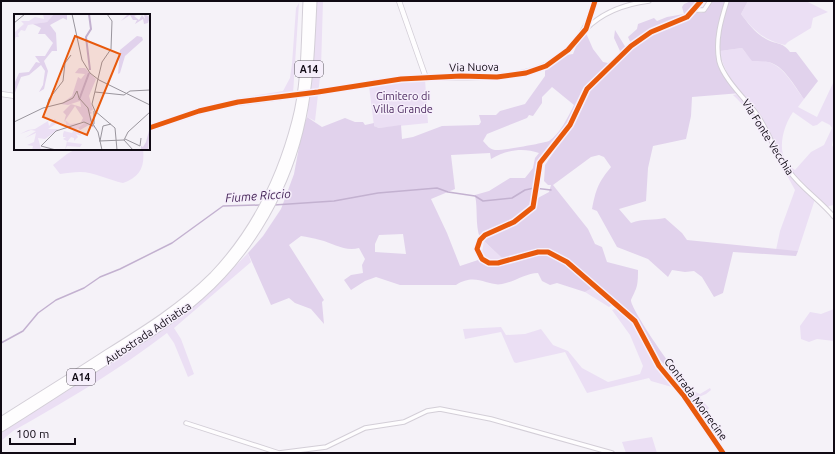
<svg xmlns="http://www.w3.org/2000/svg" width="835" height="454" font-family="Ubuntu,sans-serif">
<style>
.green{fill:#ebdff4;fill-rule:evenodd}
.forest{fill:#e1d2ec;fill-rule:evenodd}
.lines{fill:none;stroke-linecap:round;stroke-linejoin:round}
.stream{stroke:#c3b1d0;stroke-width:1.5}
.minor-casing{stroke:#d3ced7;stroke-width:5.5}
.tertiary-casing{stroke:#d3ced7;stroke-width:6}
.motorway-casing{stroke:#d3ced7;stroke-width:9}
.minor{stroke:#fefdfe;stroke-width:3.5}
.tertiary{stroke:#fefdfe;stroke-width:4.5}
.motorway{stroke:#fefdfe;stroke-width:7}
.tertiary-bridge-casing{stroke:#d3ced7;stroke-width:6;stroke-linecap:butt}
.tertiary-bridge{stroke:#fefdfe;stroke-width:4.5}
.cycleway-casing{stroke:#f6effb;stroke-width:8}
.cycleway{stroke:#e8590c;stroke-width:5}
.labels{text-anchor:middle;stroke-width:3;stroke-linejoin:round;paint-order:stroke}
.shield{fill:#f6effb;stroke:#554f59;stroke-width:1}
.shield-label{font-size:10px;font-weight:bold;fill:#100a14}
.street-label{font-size:11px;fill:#100a14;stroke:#f6effb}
.park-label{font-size:11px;fill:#4d2b61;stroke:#f6effb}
.water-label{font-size:12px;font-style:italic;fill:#3e1d51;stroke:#f6effb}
.inset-river{fill:none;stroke:#c3b1d0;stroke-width:2}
.inset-road{fill:none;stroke:#99959d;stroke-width:1}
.view{fill:#e8590c;fill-opacity:0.15;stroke:#e8590c;stroke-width:2}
.inset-edge{fill:none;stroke:#100a14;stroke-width:2}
</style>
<rect width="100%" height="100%" fill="#f5f2f8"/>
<path class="green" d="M317 1H323L321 68 315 121 307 117 312 78Z
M748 1H806L828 12 813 18 811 28 788 42 785 45C764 40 754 31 741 14Z
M299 3 293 94 227 103 240 98 283 91 290 78 292 64 296 8Z
M742 48C752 63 762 58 775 65 787 72 795 88 804 99L798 107 817 117 834 81V136L832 145 834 149V205L829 206 827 210 815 199 798 251 776 250 780 231 795 190C777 158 760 120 733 95L741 93C731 79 722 68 720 51ZM793 112 813 126 817 125 822 121 830 125 832 128 824 145 811 152 795 170C774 158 782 128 793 112Z
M425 79 428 123 379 128 374 126 369 86 403 80Z
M76 149H143C145 167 140 177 123 183 109 180 94 172 80 172 73 172 67 173 60 174L53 165 67 154Z
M484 241 503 259 493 260 487 259 482 252Z
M248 253 251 262 174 328 181 339 194 374 188 377 174 343 167 333C119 370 66 401 13 431L1 441V433L173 323 208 294Z
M594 287 614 304 609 307 585 292Z
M618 308 637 329 655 364 672 387 651 381 649 378 587 393 565 352 516 363 514 362 501 332 465 339 463 329 501 327 506 335 525 334 541 329 553 345 568 351 582 368 608 382 640 374 643 366 630 335 612 310Z
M834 309V341L817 339 809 342 801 339 800 326 810 312 821 314Z
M635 318C647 330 650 347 660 361 667 370 689 390 700 394L710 388 711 390 706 394 699 397 709 408 701 416 686 395 669 378Z
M652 437 657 453H626L622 442Z"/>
<path class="forest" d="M691 1H697L691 10 701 13 706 11 711 1H748L741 14C747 22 756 34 766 39 776 45 782 41 790 52H796L818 81 804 99C795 87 784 65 768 62 763 61 757 61 752 61L742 48 720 51 723 67 741 93 692 97 691 116 686 139 653 146 648 168 646 201 619 209 631 223C644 218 653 221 665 218L682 233 687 240 798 251 796 256 733 252 723 293 714 297 702 277 694 271 685 272 672 270 668 277 648 259 617 247 597 211 592 209C596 189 598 183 611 167L604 157 599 155 591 157 553 185 588 229 595 244 602 247 607 262 638 270C638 277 638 286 635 291 634 294 632 297 631 300 630 308 669 364 677 373L675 375 660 360 646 333 635 318 567 260C543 243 529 252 503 259L484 241C494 223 528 229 536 199L549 192 551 185H548L544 181 545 165 573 123 587 94 633 48 628 37 637 29 638 24 654 18 657 21 667 17 684 14 682 7 684 4Z
M615 30 626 48 588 86 569 123 539 160 535 172 532 205 528 210 480 238C475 225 478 209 475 195L489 191 510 178H525L533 168 535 158 539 153C523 147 506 150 491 159L490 153 451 155 455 189 431 199 447 233 460 266 478 260C501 274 525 249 549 254 563 257 583 278 594 287L585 292 557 283 550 285 542 281 538 273C526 273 514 282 502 284 488 287 476 272 456 285H400L376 277 365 281 351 290 344 280 351 275 363 273 362 265 365 259 359 248C345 252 333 243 320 240 314 238 307 237 301 236L289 245 324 300 322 302 324 324 311 309 295 303 289 298 271 305 248 253 263 236 281 209 294 174 302 131 307 117 322 127 345 118 355 122H363L365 125 374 123V126L379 128 401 125 402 139 413 137 442 126 479 125 481 122 479 115H496L500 111 525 104 545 76V69L566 55 573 54 577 44 586 33 593 49 603 62 608 63 617 56 620 51 614 38ZM552 87 574 105C568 117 560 134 549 141 544 143 501 151 495 150 489 149 487 145 483 141L487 134 527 118 529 115 533 116 542 103V97ZM403 234 406 254 375 252V244L379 235Z"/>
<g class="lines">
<path class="stream" d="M274 205 334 201 378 193 437 188 448 192 475 196 483 201 512 198 525 190 534 188 551 190
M1 343 23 331 38 313 56 300 84 288 100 277 120 269 172 243 223 206 260 205"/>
<g class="minor-casing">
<path id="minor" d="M727 1C721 20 715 40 719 61 723 78 745 99 756 113 769 131 775 154 789 171 802 189 820 200 834 217
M695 10H704L710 1
M586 29C603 12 625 4 649 1
M186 423 279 453 326 447 365 428 404 422 427 411 440 409 491 419 612 453"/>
</g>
<g class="tertiary-casing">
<path id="tertiary" d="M399 1 426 78
M701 1 687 17 651 32 631 46 587 89 570 125 540 163 533 207 514 222 485 235 480 240 477 249 482 259 489 263H498L538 252H548L567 262 635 321 659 366 684 396 723 453
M318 92C345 88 374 82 402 79 477 72 570 98 595 1
M1 94 15 96
M149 128 217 106 289 96"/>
</g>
<g class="motorway-casing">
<path id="motorway" d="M1 421C37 398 73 376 108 353 145 330 182 307 213 276 254 233 281 179 296 121 306 83 305 40 307 1
M1 428C38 405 74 381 111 358 142 339 173 320 200 296 252 250 288 186 302 118 310 80 311 40 313 1"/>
</g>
<use href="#minor" class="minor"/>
<use href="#tertiary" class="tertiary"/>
<use href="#motorway" class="motorway"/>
<g class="tertiary-bridge-casing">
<path id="tertiary-bridge" d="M289 96 318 92"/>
</g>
<use href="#tertiary-bridge" class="tertiary-bridge"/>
<g class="cycleway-casing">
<path id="cycleway" d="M701 1 687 17 651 32 631 46 587 89 570 125 540 163 533 207 514 222 485 235 480 240 477 249 482 259 489 263H498L538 252H548L567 262 635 321 659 366 684 396 723 453
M149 128 199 111 238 102 318 92 401 79 461 76 497 77 526 73 546 66 568 50 586 29 595 1"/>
</g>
<use href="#cycleway" class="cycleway"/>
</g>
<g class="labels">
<g class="shield">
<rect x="295" y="61" width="28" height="16" rx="3"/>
<rect x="67" y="369" width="28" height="16" rx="3"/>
</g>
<g class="shield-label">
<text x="309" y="73">A14</text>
<text x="81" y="381">A14</text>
</g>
<g class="street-label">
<text transform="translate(474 67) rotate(-1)" y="4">Via Nuova</text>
<text transform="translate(768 137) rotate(58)" y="4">Via Fonte Vecchia</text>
<text transform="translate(148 333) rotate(-34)" y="4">Autostrada Adriatica</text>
<text transform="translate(696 399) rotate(54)" y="4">Contrada Morrecine</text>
</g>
<g class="park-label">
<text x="403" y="100">Cimitero di<tspan x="403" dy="13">Villa Grande</tspan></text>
</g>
<g class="water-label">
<text transform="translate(258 196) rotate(-4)" y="4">Fiume Riccio</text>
</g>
</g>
<g transform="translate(14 14)">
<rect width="136" height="136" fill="#f5f2f8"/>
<path d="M29 0H40L33 8 14 11 11 17 7 16 4 20 5 23H2L0 27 1 18 10 10 7 7H15L21 3 30 5ZM41 105 43 109 34 115H45L31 125 24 124 27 135 18 136 19 132 13 131 20 128 22 119 11 124 22 117 17 116 6 120 14 116 21 115 34 107 35 112ZM51 106 56 110 72 108 69 113 62 115 68 122 62 120 64 123 60 127V124L57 123 53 128 68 130 66 133 53 132 51 136 53 127 49 125 52 123H49V120L50 117 58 119 60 116 53 113Z" fill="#ebdff4"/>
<path d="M40 0H53V6L49 4 36 11 42 19 43 37H38L30 47 34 57 30 75 25 78 29 71 31 57 27 51 15 61 7 63 0 81 1 68 5 59 15 58 22 48 26 49 21 42H31L39 29 31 20H24L27 14 19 10 33 8ZM114 0H126L120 2 125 6 128 1 131 5 130 0 136 3 134 9 130 10 129 5 121 10 123 6H119L116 1 107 7ZM123 22 128 23 129 26 111 42 106 59 104 60 106 36ZM65 54H71L82 65 75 82 79 96 76 97 78 99 76 100 81 114 75 111 66 116 64 114 72 108H67L69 104 61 92 50 108 52 101 49 98 57 90 67 93 66 87 54 91 47 90 58 82 64 63 67 65 71 60 61 59ZM136 113 134 136H127V132L129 133 132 128Z" fill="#e1d2ec"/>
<path class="inset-river" d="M75 0 77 15 72 23 76 56M65 86 75 59"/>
<path class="inset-road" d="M58 0 68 46 76 59 85 66 136 91M93 0 98 7 97 35 88 48 78 90 81 97 101 114 103 136M0 9 11 0M81 78 110 81 116 77 136 76M33 92 35 85 49 67 51 49 57 41M80 97V110M0 108 29 94 49 89 59 84 63 77 65 84 74 94 77 107 84 118 88 136M111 125 126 132 127 124M110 126 114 118 136 98M85 127 110 126 119 136M86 127 89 112 97 110M42 136 27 132 42 117 70 108 79 112"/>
<path class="view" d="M61 22 106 40 73 121 29 103Z"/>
<rect width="136" height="136" class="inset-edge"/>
</g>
<rect width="835" height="454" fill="none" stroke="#100a14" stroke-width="4"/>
<path d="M10 438v6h65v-6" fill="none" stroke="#100a14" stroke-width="2"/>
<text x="16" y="438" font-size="12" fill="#100a14" stroke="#f6effb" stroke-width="3" paint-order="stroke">100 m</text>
</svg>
